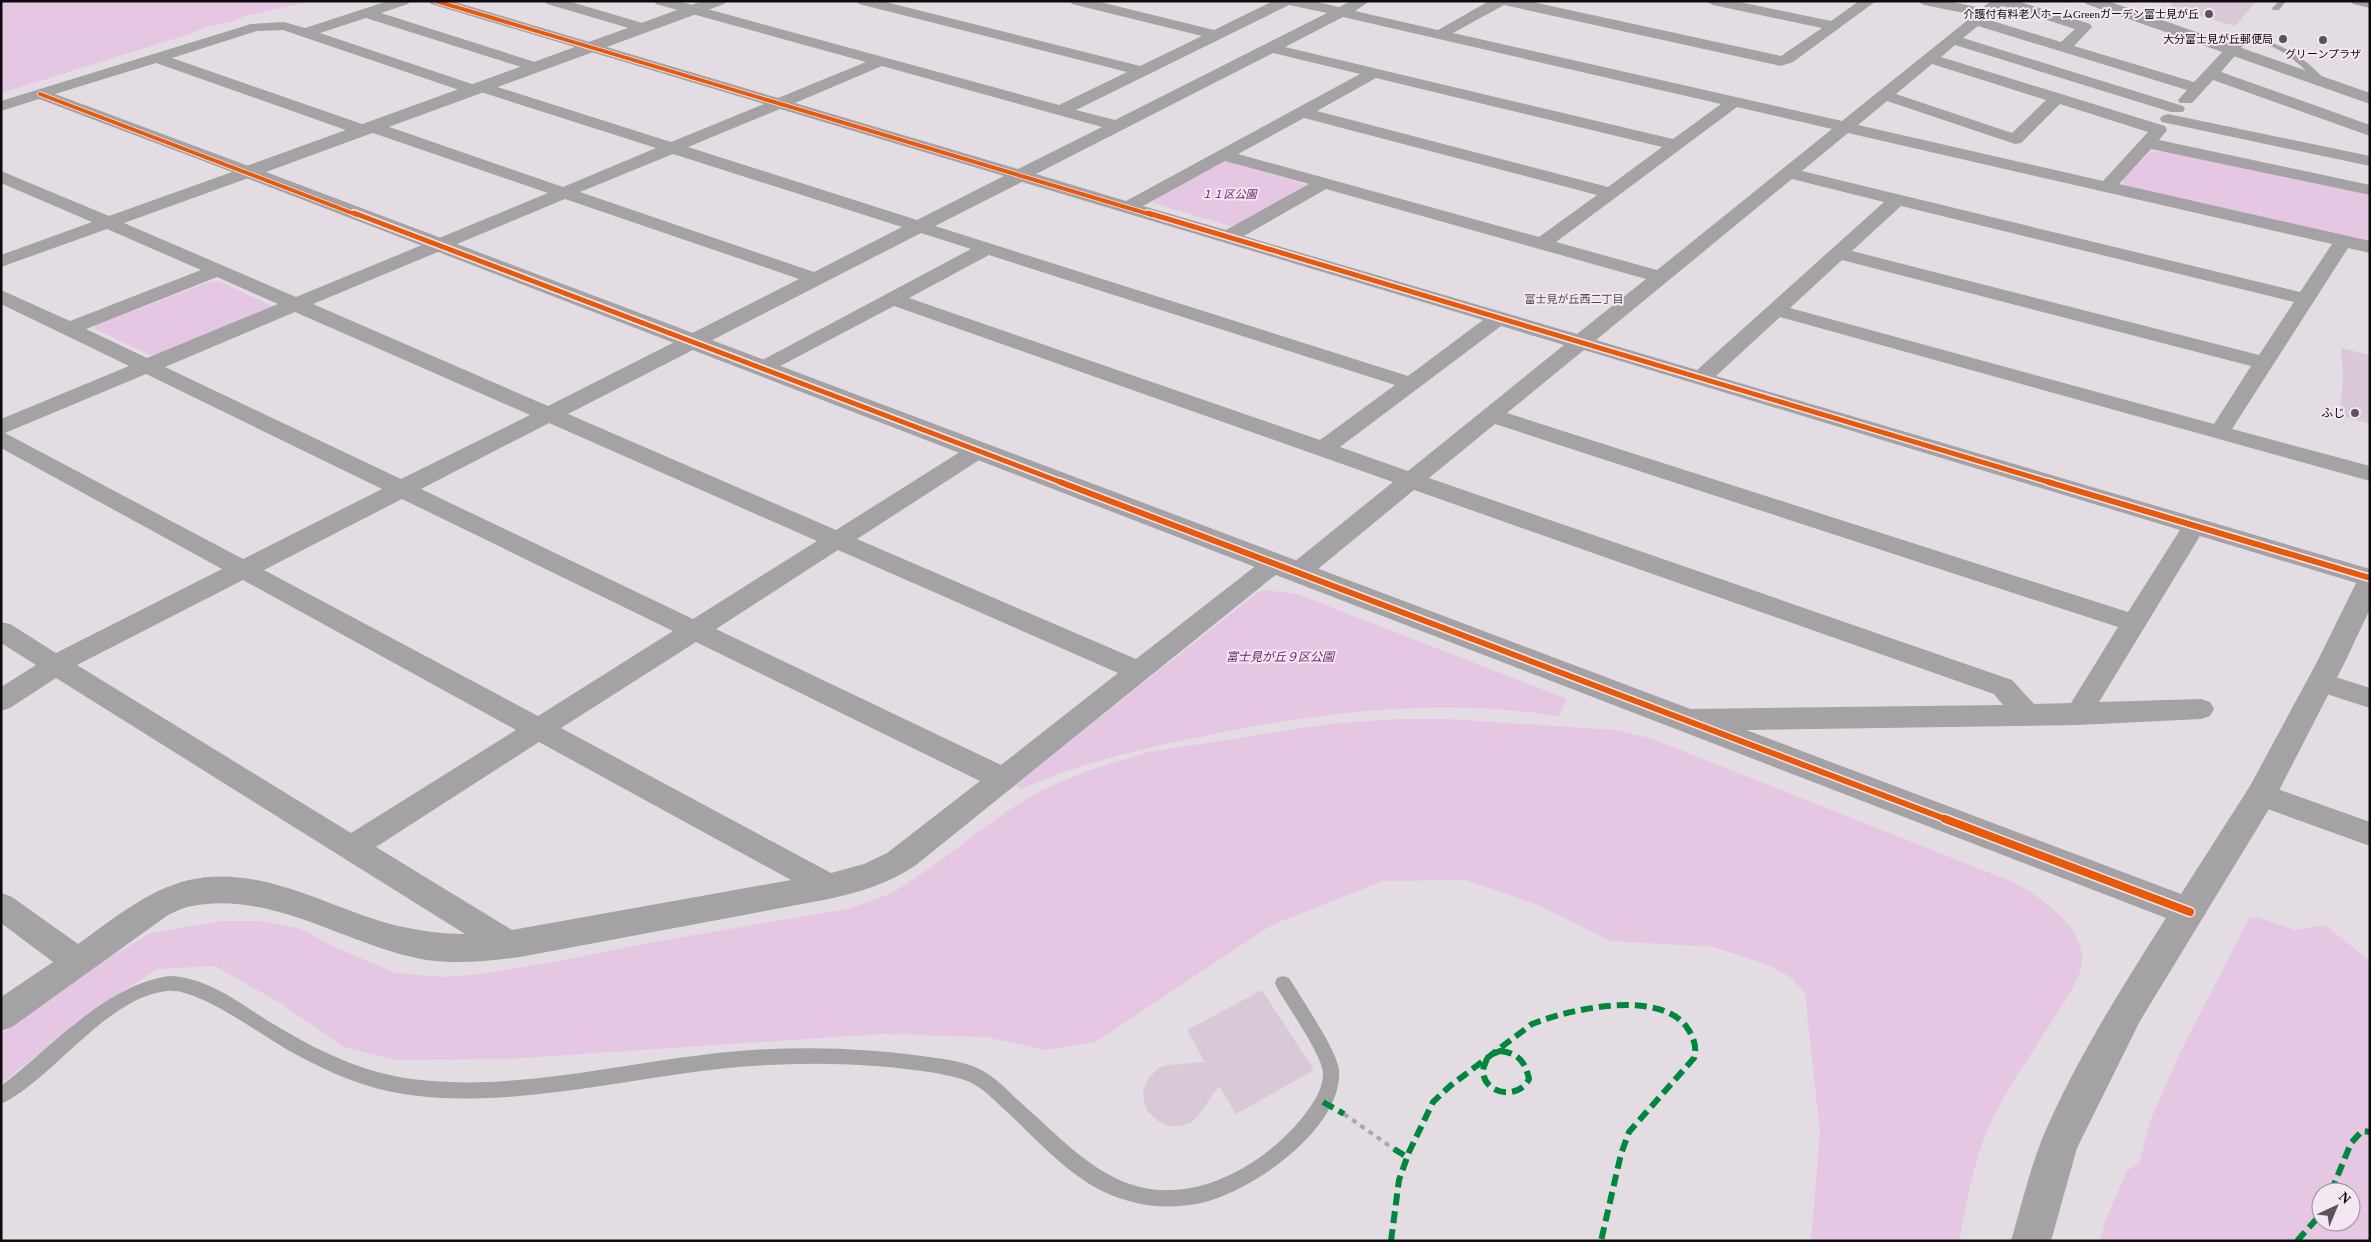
<svg xmlns="http://www.w3.org/2000/svg" width="2371" height="1242" font-family="'Times New Roman','Noto Sans JP',serif">
<style>
.green{fill:#e5c6e3;fill-rule:evenodd}
.building{fill:#d9c9d8}
.lines{fill:none;stroke-linecap:round;stroke-linejoin:round}
.path{stroke:#aaa6aa;stroke-width:4;stroke-dasharray:5 5;stroke-linecap:butt}
.service{fill:#a4a2a4;fill-rule:evenodd}
.minor{fill:#a4a2a4;fill-rule:evenodd}
.tertiary{fill:#a4a2a4;fill-rule:evenodd}
.quiet{stroke:#00873e;stroke-width:6;stroke-dasharray:12 6;stroke-linecap:butt}
.cycleway-far3-casing{stroke:#f3e7f2;stroke-width:5.5}
.cycleway-far2-casing{stroke:#f3e7f2;stroke-width:8}
.cycleway-far1-casing{stroke:#f3e7f2;stroke-width:9}
.cycleway-casing{stroke:#f3e7f2;stroke-width:11}
.cycleway-far3{stroke:#e8590c;stroke-width:4}
.cycleway-far2{stroke:#e8590c;stroke-width:5}
.cycleway-far1{stroke:#e8590c;stroke-width:6}
.cycleway{stroke:#e8590c;stroke-width:8}
.poi-dot{fill:#595458;stroke:#f3e7f2;stroke-width:2}
.labels{text-anchor:middle;stroke-width:4;stroke-linejoin:round;paint-order:stroke}
.far-poi-label{font-size:11px;fill:#0e0a0d;stroke:#f3e7f2;text-anchor:end}
.far-park-label{font-size:11px;font-style:italic;fill:#70206e;stroke:#f3e7f2}
.far-neighbourhood-label{font-size:11px;fill:#544a53;stroke:#f3e7f2}
.poi-label{font-size:12px;fill:#0e0a0d;stroke:#f3e7f2;text-anchor:end}
.park-label{font-size:12px;font-style:italic;fill:#70206e;stroke:#f3e7f2}
</style>
<rect width="100%" height="100%" fill="#e3dde3"/>
<path class="green" d="M1 1H312L245 16 230 22 209 26 190 34 1 93Z
M2164 151 2370 195V244L2124 186 2123 179 2150 152Z
M1224 162H1232L1307 185 1238 224 1230 226 1153 203 1154 200Z
M219 281 272 306 271 309 159 354 149 355 94 328 96 325 209 282Z
M1265 590 1297 594 1567 699 1559 716C1440 698 1330 711 1213 734 1147 747 1083 762 1021 789L1015 785 1257 593Z
M1397 719H1446L1616 730 1653 739 2015 883C2040 896 2086 929 2082 963 2079 983 2063 1003 2053 1020 2030 1056 2004 1092 1987 1131 1973 1165 1966 1204 1959 1241H1811L1820 1133 1805 993 1790 977 1769 965 1713 947 1611 941 1538 905 1466 880 1383 881 1272 925 1095 1042 1047 1050 985 1037 882 1034 507 1059 395 1060 344 1047 280 1003 215 966 158 969 99 1006 1 1084V1034L108 958 151 933 221 921H262L301 929 334 947 396 973 443 977 480 974 548 963 665 940 848 909 892 893 930 868 1007 811 1044 789 1087 771 1149 752 1329 724Z
M2257 917 2295 930 2325 925 2370 961V1241H2100L2106 1219 2127 1171 2139 1163 2150 1121 2181 1051 2249 918ZM2321 1192H2351V1222H2321Z"/>
<path class="building" d="M2172 1H2257L2235 26 2171 8Z
M2341 348 2370 355V424L2340 416 2343 376Z
M1262 990 1314 1070 1236 1114 1219 1086 1197 1117 1190 1123 1179 1126H1168L1158 1121 1148 1112 1144 1101 1143 1091 1147 1080 1158 1068 1168 1065 1205 1062 1187 1030Z"/>
<g class="lines">
<path class="path" d="M1344 1114 1394 1149"/>
<path class="service" d="M2279 1H2286L2279 10H2273L2272 8Z
M2257 39C2285 44 2309 61 2327 82L2320 84C2302 67 2274 36 2246 45 2241 47 2237 51 2232 52L2228 50 2242 42Z
M169 976C211 977 245 1008 280 1028 324 1054 369 1075 421 1080 512 1090 611 1066 702 1055 780 1045 858 1046 936 1058 953 1060 973 1064 988 1074 999 1081 1009 1092 1019 1101 1077 1152 1123 1211 1210 1183 1248 1170 1284 1143 1308 1110 1316 1099 1323 1087 1323 1073 1323 1057 1287 1005 1277 988L1275 983 1277 978 1283 976 1289 978C1300 996 1338 1052 1339 1070 1343 1129 1251 1192 1201 1203 1177 1208 1152 1208 1129 1201 1078 1188 1043 1145 1006 1111 996 1102 986 1091 975 1085 964 1078 949 1076 936 1073 858 1061 780 1061 701 1071 606 1083 498 1109 403 1094 365 1088 330 1073 297 1055 266 1039 199 987 167 991 105 998 55 1078 1 1104V1086C51 1048 105 985 169 976Z"/>
<path class="minor" d="M388 1H410L408 4 381 13 541 64 544 67 541 70H531L366 18 320 33 475 85 482 82 488 84 671 142 764 104 431 4 429 1H452L778 98 866 62 656 4 654 1H678L1059 105 1127 72 859 4 857 1H882L1140 66 1202 36 1072 4 1070 1H1096L1214 30 1273 1H1312L1339 7 1351 1H1370L1355 11 1438 30 1489 1H1528L1781 56 1822 28 1713 5 1706 1H1735L1831 21 1859 1H1876L1793 62 1781 66 1504 5 1453 33 1842 121 1974 15 1924 5 1917 1H1947L1982 8 1991 1H2017L2090 24 2092 27 2074 46 2194 82 2227 47H2237L2240 50 2221 72 2370 125V136L2213 80 2192 103H2180L2178 100 2187 90 1978 26 1963 38 2183 106 2185 109 2183 112H2171L1955 45 1941 57 2165 126 2167 130 2159 140 2370 185V195L2151 149 2119 184 2370 241V253L2348 248 2232 429 2370 466V481L1780 317 1716 376 2370 569V587L2200 536 2099 702 2201 699 2210 702 2214 709 2210 716 2201 719 2078 725 1688 731 1679 727 1675 720 1679 713 1688 709 2003 705 1994 694 1414 490 1307 578 1298 581 1289 578 1286 572 1289 566 1393 482 894 306 769 372 762 374 755 372 752 368 755 364 971 249 921 233 568 414 836 530 971 445 979 443 987 445 990 450 987 455 857 539 1136 659 1267 557 1275 554 1283 557 1287 563 1283 569 916 865C890 883 860 892 829 899L520 957C488 961 453 965 421 959 344 944 273 891 192 906 184 907 175 912 168 915L12 1027 1 1031V997L53 962 1 923V893L12 897 78 944C112 920 147 890 189 880 259 864 325 906 390 924 415 930 439 934 465 934L56 678 10 708 1 711V687L36 665 1 643V622L10 624 56 653 222 569 1 448V419L129 366 1 304V290L70 321 201 270 107 229 1 267V255L92 222 1 183V171L109 216 232 172 39 99 1 111V101L251 24 284 22 305 28ZM1289 5 1327 13 1115 120 1076 110ZM2003 6 2075 29 2061 42 1986 19ZM1343 17 1721 104 1673 139 1285 47ZM283 30 468 93 474 95 481 92 656 148 563 187 378 123 372 122 365 125 172 58 257 31ZM1273 53 1360 74 1126 201 1036 174ZM156 63 357 134 363 135 370 132 548 193 296 297 124 223 254 176 257 172 254 168 55 94ZM1932 64 2046 100 2012 133 1896 94ZM882 66 1102 127 1018 169 795 103ZM1376 78 1662 147 1608 187 1317 111ZM1887 101 2015 144 2021 143 2060 104 2148 132 2103 181 1858 125ZM1737 107 1832 129 1657 270 1556 242ZM780 109 1004 176 917 220 688 147ZM1304 118 1597 195 1539 237 1238 154ZM1848 133 2332 244 2300 292 1802 171ZM673 154 902 227 814 272 580 192ZM1225 161 1309 184 1226 230 1143 206ZM1792 179 1884 202 1697 370 1596 340ZM1022 182 1483 320 1408 376 935 226ZM1326 189 1646 279 1577 334 1244 236ZM565 199 799 279 548 406 313 304ZM1901 206 2294 302 2259 355 1852 251ZM989 255 1395 385 1320 440 909 298ZM1842 260 2251 366 2214 424 1790 308ZM217 277 278 304 147 358 86 329ZM295 312 530 415 401 479 165 367ZM1501 326 1564 345 1408 471 1340 447ZM1584 350 2180 530 2128 612 1507 413ZM146 374 382 489 243 559 5 433ZM549 423 817 541 693 619 421 489ZM1495 424 2118 627 2071 703 2034 704 2012 680 1429 478ZM402 499 673 631 538 716 264 570ZM838 550 1118 673 1001 765 716 629ZM243 580 516 730 351 833 77 665ZM696 642 980 781 887 853 864 864 831 873 561 728ZM539 742 791 880 512 930 376 847Z
M545 1H568L649 25 651 28 649 31H639L547 4Z
M2168 114 2370 156V166L2162 122 2160 119 2162 116Z
M2320 672 2370 688V708L2311 689 2307 682 2311 675Z
M2261 783 2370 822V846L2251 803 2247 795 2251 787Z"/>
<path class="tertiary" d="M702 1H726L724 4 266 172 2181 894 2250 786 2317 662 2361 573 2370 570V609L2345 662 2272 804 2140 1021 2077 1148 2051 1241H2011C2021 1207 2029 1172 2042 1139 2074 1063 2122 987 2166 918L241 176 238 172 241 168Z
M2084 1H2108L2370 93V104L2086 4Z
M2351 1H2370V8L2353 4Z"/>
<path class="quiet" d="M1500 1051C1519 1053 1525 1062 1529 1079 1519 1100 1484 1095 1483 1071 1483 1067 1487 1060 1488 1056Z
M1323 1102 1344 1114
M1394 1149 1407 1157
M2331 1192 2351 1143 2362 1131 2370 1132
M1391 1241 1399 1180 1409 1152 1433 1102 1450 1086 1532 1024C1569 1009 1662 988 1688 1029 1694 1038 1697 1047 1694 1058L1629 1132 1621 1154 1601 1241
M2297 1241 2321 1214"/>
<g class="cycleway-far3-casing">
<path id="cycleway-far3" d="M436 1 1152 215
M40 94 357 215"/>
</g>
<g class="cycleway-far2-casing">
<path id="cycleway-far2" d="M354 213 1063 483
M1148 213 2052 483"/>
</g>
<g class="cycleway-far1-casing">
<path id="cycleway-far1" d="M1060 482 1948 820
M2048 482 2370 578"/>
</g>
<g class="cycleway-casing">
<path id="cycleway" d="M1945 819 2190 912"/>
</g>
<use href="#cycleway-far3" class="cycleway-far3"/>
<use href="#cycleway-far2" class="cycleway-far2"/>
<use href="#cycleway-far1" class="cycleway-far1"/>
<use href="#cycleway" class="cycleway"/>
</g>
<g class="poi-dot">
<circle cx="2209" cy="14" r="5"/>
<circle cx="2283" cy="39" r="5"/>
<circle cx="2323" cy="40" r="5"/>
<circle cx="2355" cy="413" r="5"/>
</g>
<g class="labels">
<g class="far-poi-label">
<text x="2199" y="18">介護付有料老人ホームGreenガーデン富士見が丘</text>
<text x="2273" y="43">大分富士見が丘郵便局</text>
<text x="2323" y="58" text-anchor="middle">グリーンプラザ</text>
</g>
<g class="far-park-label">
<text x="1229" y="198">１１区公園</text>
</g>
<g class="far-neighbourhood-label">
<text x="1574" y="303">富士見が丘西二丁目</text>
</g>
<g class="poi-label">
<text x="2345" y="417">ふじ</text>
</g>
<g class="park-label">
<text x="1280" y="661">富士見が丘９区公園</text>
</g>
</g>
<rect width="2371" height="1242" fill="none" stroke="#0e0a0d" stroke-width="5"/>
<g transform="translate(2336 1207) rotate(44)"><circle r="24" fill="#f3e7f2" stroke="#978f96"/>
<path d="M0-4L9 19L0 12L-9 19Z" fill="#595458"/>
<text y="-8" font-size="14" font-weight="bold" text-anchor="middle" fill="#0e0a0d">N</text>
</g>
</svg>
